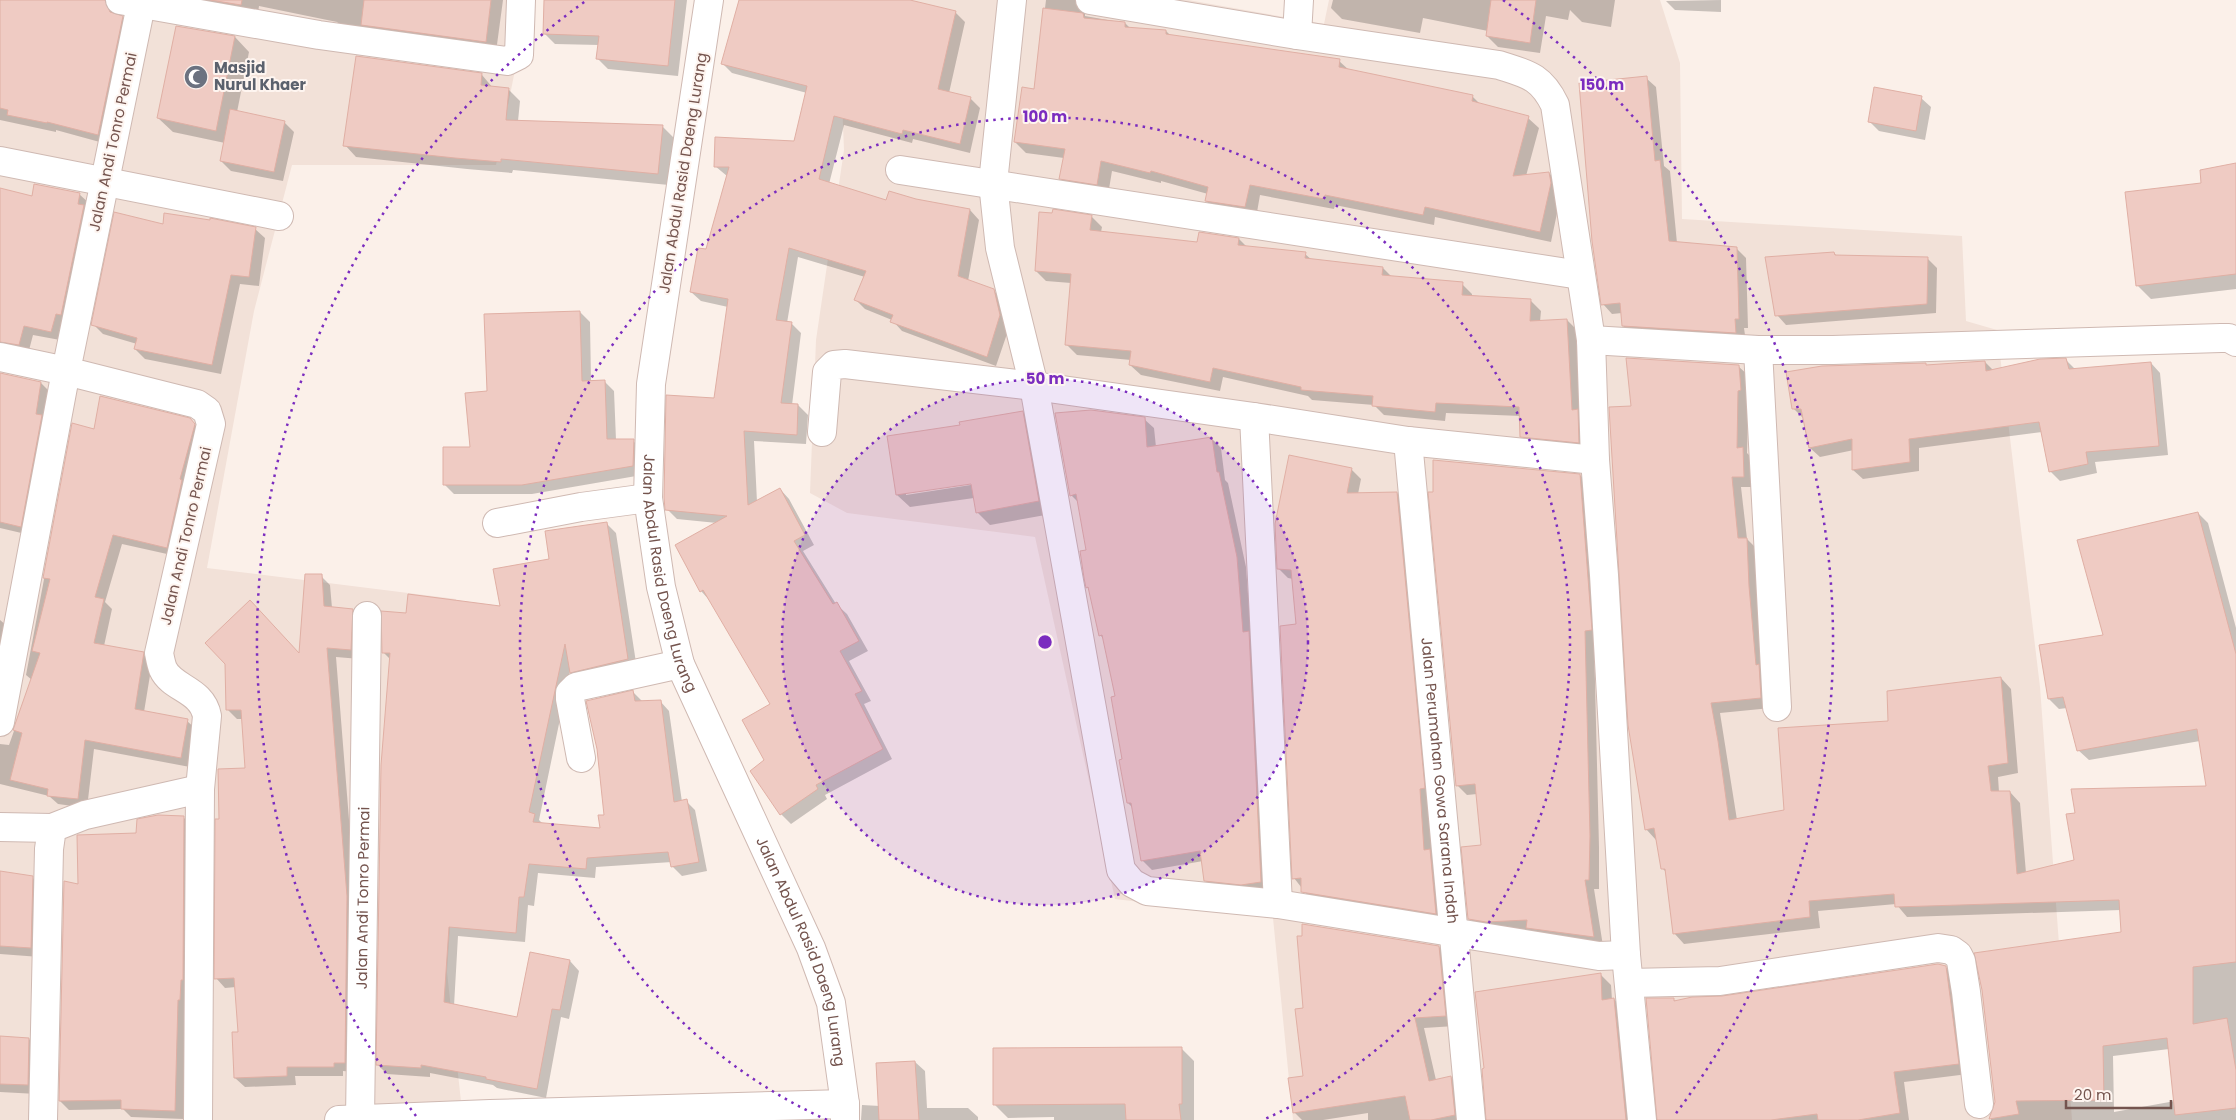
<svg xmlns="http://www.w3.org/2000/svg" width="2236" height="1120" font-family="Poppins,sans-serif">
<style>
.residential{fill:#f2e1d8}
.shadow{fill:#0003;fill-rule:evenodd}
.building{fill:#efcbc3;stroke:#e0afa4}
.lines{fill:none;stroke-linecap:round;stroke-linejoin:round}
.minor-casing{stroke:#cfb9b2;stroke-width:30}
.tertiary-casing{stroke:#cfb9b2;stroke-width:30}
.minor{stroke:#fff;stroke-width:28}
.tertiary{stroke:#fff;stroke-width:28}
.ring{fill:none;stroke:#7b2cbf;stroke-width:2.5;stroke-dasharray:2.5 5}
.labels{text-anchor:middle;stroke-width:4;stroke-linejoin:round;paint-order:stroke}
.worship-label{font-size:15px;font-weight:bold;fill:#5b616d;stroke:#fef5f0;text-anchor:start}
.street-label{font-size:15px;fill:#74544e;stroke:#fef5f0}
.centre{fill:#7b2cbf;stroke:#fef5f0;stroke-width:2.5}
.ring-label{font-size:15px;text-anchor:middle;font-weight:bold;fill:#7b2cbf;stroke:#fef5f0;stroke-width:4;stroke-linejoin:round;paint-order:stroke}
</style>
<rect width="100%" height="100%" fill="#fbf0e9"/>
<path class="residential" d="M0 0H529L496 165H292L254 311 207 568 456 599 467 674 447 972 463 1120H0Z
M838 0H1188L1324 24 1329 0H1660L1680 63 1682 219 1962 236 1966 321 1997 330 2040 687 2072 1120H1293L1273 918 1115 899 1035 537 847 513 810 493 816 340 844 150Z"/>
<path class="shadow" d="M0 0H117L114 7V15L122 17 132 27 107 144 56 130V132L0 120Z
M189 0H503L496 52 340 25 337 22 259 6 258 13Z
M545 0H687L678 76 608 69 597 58 599 45 555 44 544 33Z
M739 0H904L955 12 965 22 949 93 970 98 980 108 970 153 913 139 912 143 844 125 829 184 887 201 915 200 970 210 979 220 968 281 993 290 1003 300 1010 325 996 366 902 331 892 320 865 309 856 300 865 277 798 257 787 323H791L801 333 792 405H798L808 415 806 444 754 441 757 502 780 489 789 499 814 545 803 551 836 604 847 614 868 651 849 661 871 701 864 704 892 759 825 795 827 799 791 824 781 814 766 761 772 705 711 602 701 591 677 545 717 523 677 519 667 509 716 400 728 307 701 301 691 292 707 251 727 176 715 166 795 142 807 93 732 73 723 64Z
M1046 0H1090L1085 9V16L1125 23 1130 28 1166 31 1170 35 1339 61 1349 70 1472 96 1481 105 1528 118 1539 128 1526 176 1549 173 1560 184 1561 194 1551 242 1435 217 1434 225 1335 205 1334 209 1260 195 1256 218 1217 212 1206 201 1208 194 1161 181V183L1112 171 1108 195 1071 189 1060 178 1064 158 1026 153 1015 142 1035 90Z
M1333 0H1615L1611 27 1582 22 1570 10 1568 20 1546 16 1540 53 1498 47 1487 36 1488 31 1423 18 1420 33 1342 19 1331 8Z
M1721 0V12L1675 10 1666 1Z
M235 37 249 52 237 112 284 122 294 132 283 181 231 171 221 161 225 143 173 132 158 118Z
M357 57 482 75 493 88 509 90 520 101 518 121 662 126 674 138 669 185 513 170 512 173 467 169 356 157 345 145Z
M1646 78 1656 87 1664 166 1670 171 1677 243 1736 248 1746 258 1748 328H1744L1746 342 1633 335 1623 326 1622 313 1612 314 1603 304Z
M1921 98 1931 107 1925 140 1879 131 1869 121Z
M2236 164V289L2151 299 2137 285 2202 184Z
M0 189 33 197 79 194 89 203 60 340 33 335 28 354H0Z
M1092 217 1102 227 1101 232 1198 244 1239 239 1247 247 1305 254 1312 260 1383 268 1392 277 1462 284 1472 294V297L1531 301 1541 311 1540 322 1567 320 1577 330 1588 452 1532 446 1522 436 1521 416 1446 413 1445 421 1384 415 1374 405 1312 400 1308 396 1223 377 1220 391 1141 375 1130 365 1131 360 1077 355 1066 344 1071 283 1046 281 1036 271Z
M164 225 255 229 265 238 259 286 240 284 221 374 145 359 135 349 137 344 103 334 93 324Z
M1834 253 1837 256 1927 258 1937 268 1936 313 1786 325 1777 315Z
M580 312 590 322 591 382H605L614 391 616 440 633 441 643 450 642 475 532 494H454L444 484 472 448 488 392Z
M2066 360 2076 370 2151 363 2160 373 2168 455 2095 462 2097 473 2060 481 2050 471 2042 432 1919 448V471L1863 479 1853 470 1854 450 1820 457 1810 448 1803 418 1793 408 1925 364 1927 366 1985 362 1993 370Z
M1738 366 1749 376 1747 453 1753 459 1754 487H1741L1747 539 1757 549 1771 708 1720 713 1737 820 1785 811 1890 722 2001 678 2011 689 2018 773 1998 777 1999 792H2010L2020 803 2026 873 2075 861 2207 787 2200 741 2089 760 2078 750 2067 708 2059 709 2049 699 2104 636 2198 513 2208 523 2236 628V1120H1991L1990 1116 2123 933 2121 910 1907 917 1896 904 1818 911 1820 928 1684 944 1674 933 1667 873 1663 869 1656 840 1646 829 1632 407ZM2169 1049 2175 1101 2114 1112 2113 1056Z
M0 374 41 383 50 392 30 535 0 528Z
M1022 412 1035 425 1051 514 990 525 977 512 974 498 910 507 897 495 961 426ZM976 482 977 484 906 495V492Z
M1144 419 1154 428 1156 447 1211 438 1221 448 1225 480 1228 483 1246 567 1270 891 1215 890 1205 880 1203 861 1152 870 1142 860 1134 809 1128 803 1116 697 1104 639 1100 635 1090 590 1087 587 1088 551 1079 503 1071 495Z
M190 420 199 429 176 556 122 544 105 602 112 609 104 646 143 654 152 663 144 712 187 721 197 730 190 767 94 749 87 808 58 804 49 796 0 784V744L9 745 32 680 26 675 73 425 95 430Z
M1351 469 1361 479 1358 494 1397 493 1406 503 1432 853 1439 860 1445 923 1312 901 1294 878 1297 625 1293 579 1288 578 1278 568Z
M1580 475 1590 485 1601 640H1594L1599 847V889H1594L1603 946 1537 938 1529 930 1496 931 1479 928 1469 918 1483 846 1477 794 1467 795 1457 785Z
M607 524 616 533 637 669 581 682 570 671 539 820 543 824 601 829 606 816 633 692 643 702 660 701 669 711 682 802 686 801 695 810 707 871 682 876 672 866V862L596 867 595 878 538 873 534 906 528 905 525 942 458 936 454 1006 518 1019 531 953 570 961 579 971 569 1019 561 1017 546 1098 497 1088 493 1085 430 1073V1077L387 1074 378 1065 390 659 383 652 407 614 501 607 550 560Z
M321 576 330 585 332 608 353 610 362 619 360 659 336 657 356 907 354 1072 343 1071V1076H295L296 1085 245 1087 235 1078 239 1033 236 987 225 988 216 978 220 820 246 769 243 719H237L228 710 300 655Z
M0 620 12 630 0 672Z
M184 818 193 826 184 1119 131 1117 123 1109 69 1110 60 1101 79 885 137 835Z
M0 872 32 877 41 887 40 957 0 954Z
M1439 947 1449 958 1455 1026 1424 1028 1436 1080 1451 1077 1461 1087 1464 1120H1368V1113L1323 1120H1302L1294 1112 1304 1077V1009Z
M1945 967 1956 977 1968 1074 1904 1082 1909 1120H1659L1673 999 1676 1002 1722 998Z
M1601 975 1611 985 1612 1000 1614 999 1624 1010 1635 1120H1488Z
M0 1038 29 1039 38 1049 37 1094 0 1092Z
M1181 1048 1194 1061V1120H1054V1117L1008 1118 995 1105Z
M915 1062 925 1071 927 1108H968L978 1117V1120H861L862 1105 880 1106Z"/>
<path class="building" d="M0 0H105L110 12 123 16 98 135 47 122V123L7 115 8 110 0 108Z
M210 0H242L241 5Z
M364 0H491L486 42 361 25Z
M544 0H675L668 66 596 59 599 36 543 34Z
M739 0H910L956 11 938 89 971 97 960 144 903 130 902 134 834 116 819 179 886 200 889 191 916 199 970 209 958 276 994 289 1000 315 987 357 890 322 893 315 854 300 866 271 789 248 776 320 792 322 781 403 798 404 797 435 744 431 748 505 780 488 805 535 794 541 833 604 837 602 859 641 840 651 862 691 855 694 883 749 816 785 818 789 780 815 750 771 764 760 742 720 770 704 703 590 700 592 675 545 727 516 665 510 664 497 666 395 714 398 728 299 690 292 698 248 706 249 729 167H714L715 137 794 141 807 86 721 64Z
M1491 0H1536L1530 43 1486 36Z
M1043 8 1083 13 1084 18 1125 22V27L1166 30V34L1340 59 1339 67 1473 95 1472 101 1529 116 1513 176 1549 172 1551 183 1540 232 1425 207 1423 215 1325 195 1324 199 1250 185 1245 207 1205 201 1208 187 1151 171 1150 173 1101 161 1097 185 1059 179 1065 149 1014 142 1022 87 1034 89Z
M176 26 235 36 216 131 157 118Z
M356 56 482 73 481 85 509 88 506 120 663 125 658 174 501 159V162L455 158 343 146Z
M1647 76 1655 161 1660 160 1669 241 1737 247 1739 319H1735L1736 333 1622 326 1620 303 1601 305 1592 241 1579 83Z
M1874 87 1922 96 1916 131 1868 122Z
M230 109 285 121 274 172 220 161Z
M2236 163V274L2136 286 2125 192 2201 183 2200 170Z
M34 184 80 193 78 204 84 205 61 315 56 314 51 332 24 326 19 345 0 342V188L32 196Z
M1053 209 1092 215 1090 230 1197 242 1199 232 1239 238 1238 245 1306 252 1305 258 1383 267 1382 275 1463 282 1462 295 1531 299 1530 321 1567 319 1572 410 1578 409 1579 443 1520 437 1519 407 1436 403 1435 412 1372 406 1373 396 1301 390V387L1213 368 1210 382 1129 365 1131 351 1065 345 1071 274 1035 271 1039 212 1052 213Z
M114 212 163 224 164 213 210 220V218L256 227 249 277 231 275 212 365 134 349 137 338 91 325Z
M1834 252 1835 255 1928 257 1927 304 1775 316 1765 257Z
M580 311 582 381 605 380 607 439H634L633 466 522 485H443V447H470L465 393 487 391 484 314Z
M1626 358 1739 365 1741 390 1738 391 1737 448 1743 447 1744 477H1732L1738 538H1747L1749 586 1756 665 1759 664 1761 698 1711 703 1718 741 1729 820 1784 810 1778 728 1888 721 1887 691 2001 677 2008 763 1988 766 1991 791H2010L2017 874 2074 860 2066 814 2075 813 2071 789 2206 786 2197 729 2077 751 2063 697 2048 699 2039 645 2103 635 2077 540 2198 512 2236 654V962L2193 967V1024L2227 1018 2236 1070V1108L2175 1115 2167 1038 2103 1046 2104 1100 2016 1101 2019 1114 1989 1119 1995 1102 1982 990 1974 953 2121 932 2119 900 1895 907 1894 894 1809 901 1810 917 1673 934 1665 869H1661L1654 828 1645 830 1628 725 1609 407 1631 406Z
M2066 358 2069 369 2151 362 2159 446 2086 452 2088 464 2049 472 2039 422 1909 439 1910 462 1852 470V439L1809 448 1801 409H1792L1786 372 1822 366 1926 363V365L1985 361 1986 371 2040 359Z
M0 373 41 382 36 414 42 415 21 527 0 522Z
M100 396 190 418 195 424 180 479 182 480 167 548 113 535 95 597 104 599 94 643 144 652 135 709 188 719 181 758 85 740 78 799 47 796 48 789 10 780 22 733 13 730 40 653 32 651 50 579 43 578 72 423 94 429Z
M1091 410 1145 417 1147 447 1212 437 1217 472H1219L1237 557 1243 632 1249 631 1261 882 1241 885 1204 881 1200 851 1141 861 1131 803H1127L1119 760 1122 759 1111 697 1115 696 1102 635 1099 636 1088 587 1086 588 1084 578 1080 551 1086 550 1076 494 1070 496 1055 413Z
M1023 411 1039 501 976 513 971 484 896 495 887 436 960 425 959 422Z
M1289 455 1352 468 1347 493 1397 492 1425 788 1420 789 1424 850 1430 849 1436 914 1301 892V878L1292 879 1280 626 1296 624 1291 570 1277 569 1275 524Z
M1433 460 1580 474 1592 630 1585 631 1590 836 1589 880H1585L1594 937 1526 928 1527 920 1486 922 1468 919 1461 847 1481 845 1475 784 1456 786 1428 492H1433Z
M607 522 628 659 570 673 565 644 529 812 535 814 533 822 600 828 598 815H604L597 749 586 701 633 690 635 701 661 700 674 802 687 799 699 862 671 867 668 852 587 858 586 869 529 864 524 897H519L516 933 449 927 444 1002 517 1017 530 952 570 960 560 1010 552 1009 537 1089 486 1079V1077L421 1065V1068L376 1065 381 765 390 653H382L381 611 406 613 408 594 500 606 493 569 549 559 545 531Z
M305 574H322L324 606 353 609 351 650 327 648 347 896 345 1063H334V1067H287V1076L234 1078 232 1032H238L234 978 214 979 215 819H219L218 769 245 768 241 710H226L225 664 205 643 250 600 299 653Z
M158 815 184 816 183 980H181L180 1000H178L175 1111 121 1109V1100L59 1101 64 881 78 884 77 835 136 833 137 819Z
M0 871 33 876 31 948 0 946Z
M1302 924 1439 946 1446 1016 1415 1018 1429 1081 1451 1076 1455 1115 1431 1120H1410L1405 1096 1293 1113 1288 1078 1303 1076 1295 1009 1303 1008 1297 936H1302Z
M1938 964 1946 966 1959 1064 1894 1072 1900 1113 1858 1120H1818L1817 1114 1771 1120H1657L1646 998H1674V1001L1692 997 1722 996Z
M1601 973 1602 1000 1614 998 1626 1120H1486L1482 1069 1484 1068 1475 992Z
M0 1036 29 1038 28 1085 0 1084Z
M1182 1047V1104H1179L1181 1120H1126L1125 1104 993 1105V1048Z
M915 1061 919 1120H879L876 1063Z"/>
<g class="lines">
<g class="minor-casing">
<g id="minor">
<path d="M120 0 319 35 507 61 519 55 521 0"/>
<path d="M142 0 66 371 197 404 207 411 211 424 159 653C160 658 161 664 163 669 172 689 202 689 207 716L200 789 198 1120"/>
<path d="M1012 0 993 183 1000 248 1034 386 1121 870 1132 883 1147 891 1278 904 1599 956 1626 955"/>
<path d="M1090 0 1297 35 1499 65C1527 74 1541 76 1555 105L1591 340 1595 460 1604 575 1626 955 1642 1120"/>
<path d="M1297 35 1299 0"/>
<path d="M0 161 279 216"/>
<path d="M900 170 1580 275"/>
<path d="M1591 340 1758 350H1833L2221 338H2229L2236 342"/>
<path d="M1758 350 1777 707"/>
<path d="M0 357 66 371 0 722"/>
<path d="M822 432 827 372 834 365 845 364 1034 386 1254 417"/>
<path id="s1" d="M1408 441 1471 1120"/>
<path d="M497 523 581 507 648 498"/>
<path d="M581 758 570 699V693L576 687 680 664"/>
<path d="M0 827 52 828"/>
<path d="M1278 904 1254 417 1408 441 1595 460"/>
<path d="M1629 983 1720 981 1938 948 1951 950 1958 955 1961 961 1966 992 1979 1104"/>
<path d="M43 1120 49 849 52 828 85 815 200 789"/>
<path d="M339 1120 490 1114 845 1104"/>
<path id="s2" d="M360 1120 367 616"/>
</g>
</g>
<g class="tertiary-casing">
<g id="tertiary">
<path id="s3" d="M709 0 651 384 648 498 661 587 680 664 811 948 831 1003 845 1104V1120"/>
</g>
</g>
<use href="#minor" class="minor"/>
<use href="#tertiary" class="tertiary"/>
</g>
<circle cx="1045" cy="642" r="263" fill="#7b2cbf" fill-opacity=".12"/>
<g class="ring">
<circle cx="1045" cy="642" r="263"/>
<path d="M827 1120A525 525 0 1 1 1263 1120"/>
<path d="M416 1116A788 788 0 0 1 587 0M1503 0A788 788 0 0 1 1674 1116"/>
</g>
<defs>
<g id="mosque-disc" transform="scale(1.25)"><circle r="9.5" fill="#6b7280" stroke="#fef5f0"/><path d="M3.5-4.9A6 6 0 1 0 3.5 4.9A5 5 0 1 1 3.5-4.9Z" fill="#fff"/></g>
</defs>
<g fill-rule="evenodd">
<use href="#mosque-disc" x="196" y="77"/>
</g>
<g class="labels">
<g class="worship-label">
<text x="214" y="73">Masjid<tspan x="214" dy="17">Nurul Khaer</tspan></text>
</g>
<g class="street-label">
<text transform="translate(113 142) rotate(-78)" y="5">Jalan Andi Tonro Permai</text>
<text transform="translate(683 173) rotate(-81)" y="5">Jalan Abdul Rasid Daeng Lurang</text>
<text transform="translate(186 536) rotate(-77)" y="5">Jalan Andi Tonro Permai</text>
<text dy="5" stroke="none"><textPath href="#s3" startOffset="580">Jalan Abdul Rasid Daeng Lurang</textPath></text>
<text dy="5" stroke="none"><textPath href="#s1" startOffset="341">Jalan Perumahan Gowa Sarana Indah</textPath></text>
<text dy="5" stroke="none"><textPath href="#s2" startOffset="222">Jalan Andi Tonro Permai</textPath></text>
<text dy="5" stroke="none"><textPath href="#s3" startOffset="985">Jalan Abdul Rasid Daeng Lurang</textPath></text>
</g>
</g>
<circle cx="1045" cy="642" r="8" class="centre"/>
<g class="ring-label">
<text x="1602" y="90">150 m</text>
<text x="1045" y="122">100 m</text>
<text x="1045" y="384">50 m</text>
</g>
<path d="M2066 1100v8h105v-8" fill="none" stroke="#74544e" stroke-width="2.5"/>
<text x="2074" y="1100" font-size="15" fill="#74544e" stroke="#fef5f0" stroke-width="4" paint-order="stroke">20 m</text>
</svg>
